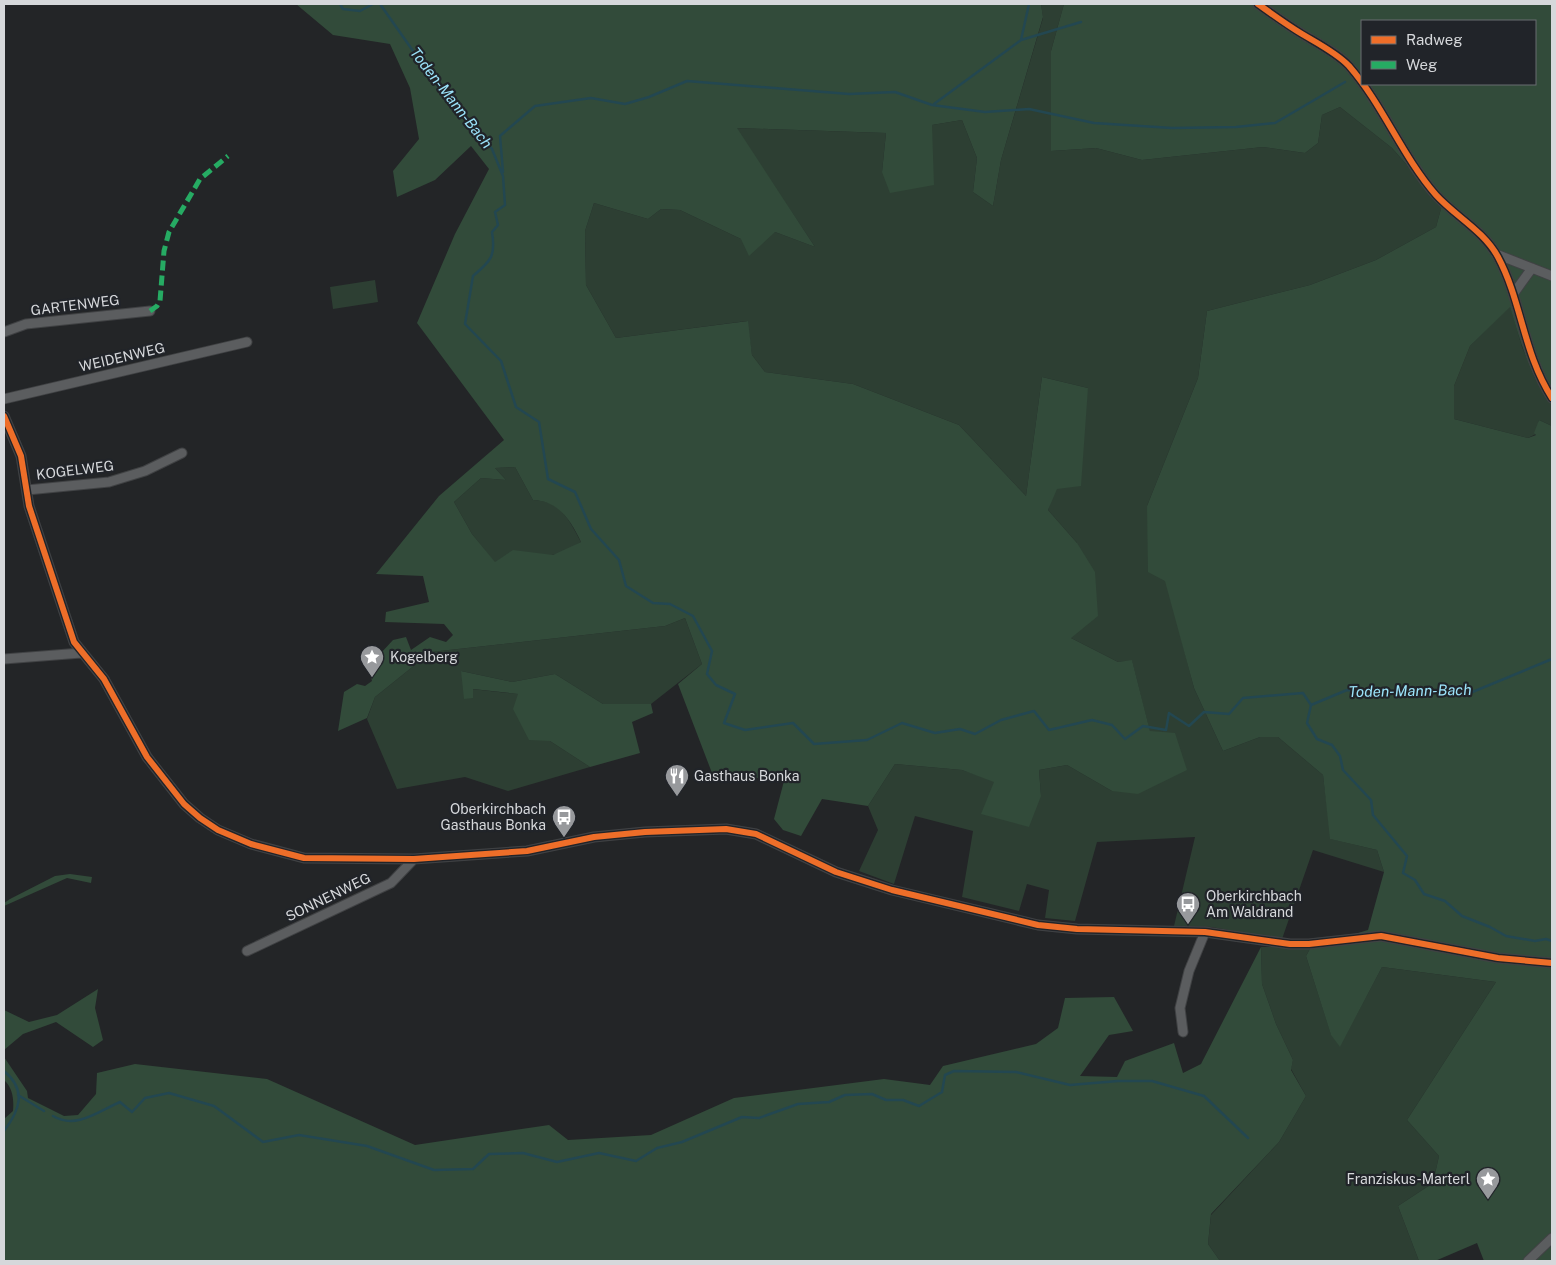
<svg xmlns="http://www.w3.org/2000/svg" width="1556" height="1265" font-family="'Public Sans',sans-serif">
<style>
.green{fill:#2d3f33}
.forest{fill:#324b3a;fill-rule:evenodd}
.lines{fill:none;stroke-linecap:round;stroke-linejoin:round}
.stream{stroke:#234751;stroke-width:2.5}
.minor-casing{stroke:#404244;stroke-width:11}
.minor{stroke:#5b5d5f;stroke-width:9}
.quiet{stroke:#26ab63;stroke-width:5;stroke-dasharray:10 5;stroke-linecap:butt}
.cycleway-casing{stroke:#212429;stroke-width:9}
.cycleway{stroke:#ee6e29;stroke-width:6}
.labels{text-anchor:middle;stroke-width:4.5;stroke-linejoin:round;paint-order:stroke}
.street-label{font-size:14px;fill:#d6d8db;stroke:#212429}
.poi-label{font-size:14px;fill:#d6d8db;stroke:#212429;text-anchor:start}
.water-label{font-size:15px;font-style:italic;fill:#9be3fa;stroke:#212429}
</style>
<rect width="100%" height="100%" fill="#232527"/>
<path class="green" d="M1041 4H1064L1051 51V151L1096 148 1142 160 1263 147 1305 153 1318 143 1322 115 1340 107 1392 148 1442 205 1436 227 1376 260 1310 285 1207 311 1198 378 1147 506 1194 688 1223 751 1260 737H1278L1323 775 1331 839 1377 850 1384 872 1313 850 1282 939 1211 927 1174 926 1195 837 1097 842 1075 921 1045 918 1049 890 1027 884 1019 911 962 897 973 831 915 816 894 884 859 871 878 830 868 806 895 764 962 770 1041 796 1039 770 1067 765 1112 791 1150 732 1132 661 1118 662 1071 638 1077 543 1048 510 1088 388 1042 377 1026 496 959 425 853 384 765 372 752 355 747 321 616 338 586 285 585 231 594 203 648 219 661 209 680 210 741 239 775 232 815 247 736 128 886 133 882 172 932 125 962 120 977 158 973 192 993 206 1001 160 1043 18Z
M375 280 378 302 333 309 330 287Z
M1510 306 1522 347 1535 378 1552 404V426L1539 420 1536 434 1528 438 1454 419V386L1470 346Z
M515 467 533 500C561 501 569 520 581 542 573 546 561 555 552 555 528 557 518 544 495 563L472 534 454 502 481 478 506 480 495 468Z
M685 618 702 664 651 704H603L555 674 512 682 461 671 472 689 518 694 550 741 590 767 508 791 465 777 397 789 367 719 375 697 431 652 665 626Z
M1261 947H1311L1306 956 1331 1034 1340 1046 1382 967 1496 982 1407 1120 1439 1156 1433 1183 1398 1206 1419 1261H1220L1208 1244 1211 1215 1279 1142 1306 1096 1291 1069 1293 1060 1276 1024 1262 984Z"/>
<path class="forest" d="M296 4H1041L1043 17 1001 160 993 206 973 192 977 158 962 120 932 125 934 185 890 193 882 172 886 133 737 128 815 247 775 232 749 256 741 239 680 210 661 209 648 219 594 203 585 231 586 285 616 338 748 321 752 355 765 372 853 384 959 425 1026 496 1042 377 1088 388 1081 486 1057 489 1048 510 1077 543 1095 572 1098 616 1071 638 1118 662 1132 660 1150 731 1175 733 1187 770 1138 794 1112 791 1067 765 1039 770 1041 796 1029 827 981 814 994 782 962 770 895 764 868 806 822 799 801 836 783 830 774 819 784 781 712 773 678 684 702 664 685 618 665 626 431 652 375 697 367 718 338 731 344 692 357 684 365 686 372 681 368 667 393 640 406 637 411 650 430 637 446 642 453 635 444 624 385 622 386 612 429 602 423 576 376 574 439 496 504 440 417 323 455 234 489 169 471 146 435 180 397 197 393 171 419 139 410 88 390 44 333 35ZM515 467 533 500C559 501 571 521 581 542L553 555 513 550 495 562 472 534 454 502 481 478 506 480 495 468Z
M1064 4H1552V404C1529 376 1520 340 1510 307L1470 346 1454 386V419L1528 438 1536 435 1534 433 1539 420 1552 426V1261H1484L1477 1243 1435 1261H1419L1398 1206 1433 1183 1439 1156 1407 1120 1496 982 1382 967 1340 1047 1331 1035 1306 956 1311 947 1368 930 1384 872 1377 850 1330 839 1323 775 1278 737H1260L1223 751 1194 688 1165 581 1148 572 1147 506 1198 378 1207 311 1310 285 1376 260 1436 227 1442 205 1392 148 1340 107 1322 115 1318 143 1305 153 1263 147 1142 160 1096 148 1051 151V51ZM1362 21H1535V84H1362Z
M461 671 512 682 555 674 603 704H651L653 713 632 722 640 753 590 767 550 741 529 740 513 709 518 694 473 689V698L464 699Z
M70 874 92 877 91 883 67 878 4 906V903L10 899 55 876Z
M1261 947 1262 984 1276 1024 1293 1060 1291 1070 1306 1096 1279 1142 1211 1214 1208 1244 1220 1261H4V1119L13 1111C14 1100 13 1088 4 1080V1057L27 1091 28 1098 64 1116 78 1115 96 1094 97 1073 135 1064 267 1079 415 1145 549 1125 568 1140 651 1135 734 1098 884 1079 930 1085 943 1066 1036 1044 1058 1028 1065 998 1114 997 1133 1031 1109 1035 1080 1076 1117 1077 1125 1061 1174 1043 1183 1073 1201 1064Z
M98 989 95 1008 103 1040 93 1047 56 1022 23 1034 4 1050V1010L29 1022 57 1015Z"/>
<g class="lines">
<path class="stream" d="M340 4 343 9 360 11 373 4
M380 4 444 95 464 114 492 149 503 176 505 205 495 212 498 225 492 232C496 256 491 261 473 276L465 324 501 361 516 407 539 422 548 479 575 492 591 529 619 560 626 586 653 603 670 604 693 616 712 651 707 674 716 685 735 694 724 723 745 730 793 723 814 744 867 740 902 723 935 733 960 729 975 734 1001 720 1034 711 1049 730 1092 720 1112 725 1125 739 1143 726 1166 730 1169 713 1189 726 1204 712 1229 714 1243 698 1303 693 1311 705 1347 690 1470 693 1552 659
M1021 40 1081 22
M934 104 1021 40 1029 4
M503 172 500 136 535 106 591 98 625 104 649 97 687 81 849 94 895 92 932 105 985 112 1029 109 1094 123 1172 128 1236 127 1275 123 1345 82
M1311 705 1307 723 1317 739 1332 745 1340 756 1343 770 1371 800 1373 815 1407 856 1403 873 1415 880 1424 894 1445 901 1462 916 1490 927 1506 936 1535 941 1546 939 1552 941
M4 1071C27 1090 20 1110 4 1131
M18 1095 44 1111
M53 1116C76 1130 99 1111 120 1102L132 1112 145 1098 169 1093 214 1106 263 1142 299 1135 367 1146 434 1170 473 1169 489 1154 523 1153 557 1162 599 1153 636 1161 657 1148 682 1142 742 1117 759 1118 798 1104 829 1102 845 1095 872 1094 886 1100H903L919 1106 942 1092 945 1075 954 1071 1016 1072 1070 1085 1118 1081H1152L1204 1096 1248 1138"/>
<g class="minor-casing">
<path id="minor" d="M1258 4C1272 14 1287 25 1302 34 1317 43 1337 53 1349 66 1383 105 1402 156 1436 195 1455 216 1484 231 1498 257 1522 302 1523 353 1552 398
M1496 254 1552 276
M1514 293 1532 268
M4 332 26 324 150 311
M4 399 247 342
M4 416 21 456 29 506 74 642 104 679 147 757 184 804 200 818 218 830 251 844 304 858 414 859 527 851 594 837 645 832 726 829 756 834 836 872 892 890 1038 925 1077 929 1205 932 1290 944H1309L1381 936 1498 958 1552 963
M27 490 109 482 145 471 182 453
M4 659 81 653
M247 951 391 883 414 859
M1183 1032 1180 1008 1189 971 1205 932
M1528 1261 1552 1238"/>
</g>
<use href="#minor" class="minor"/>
<path class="quiet" d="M150 311 157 306 160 301 164 251 169 232 200 179 228 156"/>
<g class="cycleway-casing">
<path id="cycleway" d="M1258 4C1272 14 1287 25 1302 34 1317 43 1337 53 1349 66 1383 105 1402 156 1436 195 1455 216 1484 231 1498 257 1522 302 1523 353 1552 398
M4 416 21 456 29 506 74 642 104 679 147 757 184 804 200 818 218 830 251 844 304 858 414 859 527 851 594 837 645 832 726 829 756 834 836 872 892 890 1038 925 1077 929 1205 932 1290 944H1309L1381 936 1498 958 1552 963"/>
</g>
<use href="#cycleway" class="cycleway"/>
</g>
<defs>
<g id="sight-pin" transform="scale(1.25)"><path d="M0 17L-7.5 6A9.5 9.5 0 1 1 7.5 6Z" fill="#97999c" stroke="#212429"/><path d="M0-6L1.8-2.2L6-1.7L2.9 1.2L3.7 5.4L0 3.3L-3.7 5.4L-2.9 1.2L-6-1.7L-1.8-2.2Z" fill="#fff"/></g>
<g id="restaurant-pin" transform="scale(1.25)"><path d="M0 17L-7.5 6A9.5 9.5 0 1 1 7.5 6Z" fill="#97999c" stroke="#212429"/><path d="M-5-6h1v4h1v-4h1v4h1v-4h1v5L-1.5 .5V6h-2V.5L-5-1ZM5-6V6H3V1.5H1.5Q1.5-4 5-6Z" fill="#fff"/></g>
<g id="bus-pin" transform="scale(1.25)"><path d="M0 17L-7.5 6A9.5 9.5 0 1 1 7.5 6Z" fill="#97999c" stroke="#212429"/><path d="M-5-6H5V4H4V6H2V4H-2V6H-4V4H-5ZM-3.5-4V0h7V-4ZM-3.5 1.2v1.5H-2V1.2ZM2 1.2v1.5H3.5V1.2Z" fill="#fff"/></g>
</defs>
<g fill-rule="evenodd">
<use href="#sight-pin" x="372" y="657"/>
<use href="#restaurant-pin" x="677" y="776"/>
<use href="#bus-pin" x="564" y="817"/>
<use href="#bus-pin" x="1188" y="904"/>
<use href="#sight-pin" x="1488" y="1179"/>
</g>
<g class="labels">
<g class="street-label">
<text transform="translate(75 305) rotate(-7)" y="5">GARTENWEG</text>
<text transform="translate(122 357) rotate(-13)" y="5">WEIDENWEG</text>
<text transform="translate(75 470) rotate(-7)" y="5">KOGELWEG</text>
<text transform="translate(328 897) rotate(-26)" y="5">SONNENWEG</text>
</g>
<g class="poi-label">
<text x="390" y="662">Kogelberg</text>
<text x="694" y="781">Gasthaus Bonka</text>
<text x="546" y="814" text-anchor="end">Oberkirchbach<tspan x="546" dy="16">Gasthaus Bonka</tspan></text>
<text x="1206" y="901">Oberkirchbach<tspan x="1206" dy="16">Am Waldrand</tspan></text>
<text x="1470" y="1184" text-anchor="end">Franziskus-Marterl</text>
</g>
<g class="water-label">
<text transform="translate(451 98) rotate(52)" y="5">Toden-Mann-Bach</text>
<text transform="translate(1410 691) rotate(-1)" y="5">Toden-Mann-Bach</text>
</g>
</g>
<rect width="1556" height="1265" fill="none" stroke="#d6d8db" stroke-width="10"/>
<rect x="1361" y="20" width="175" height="65" fill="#212429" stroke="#696c70"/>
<rect x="1371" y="36" width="25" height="8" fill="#ee6e29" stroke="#696c70"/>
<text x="1406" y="45" font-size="15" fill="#d6d8db">Radweg</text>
<rect x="1371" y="61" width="25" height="8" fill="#26ab63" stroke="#696c70"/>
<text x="1406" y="70" font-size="15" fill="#d6d8db">Weg</text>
</svg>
